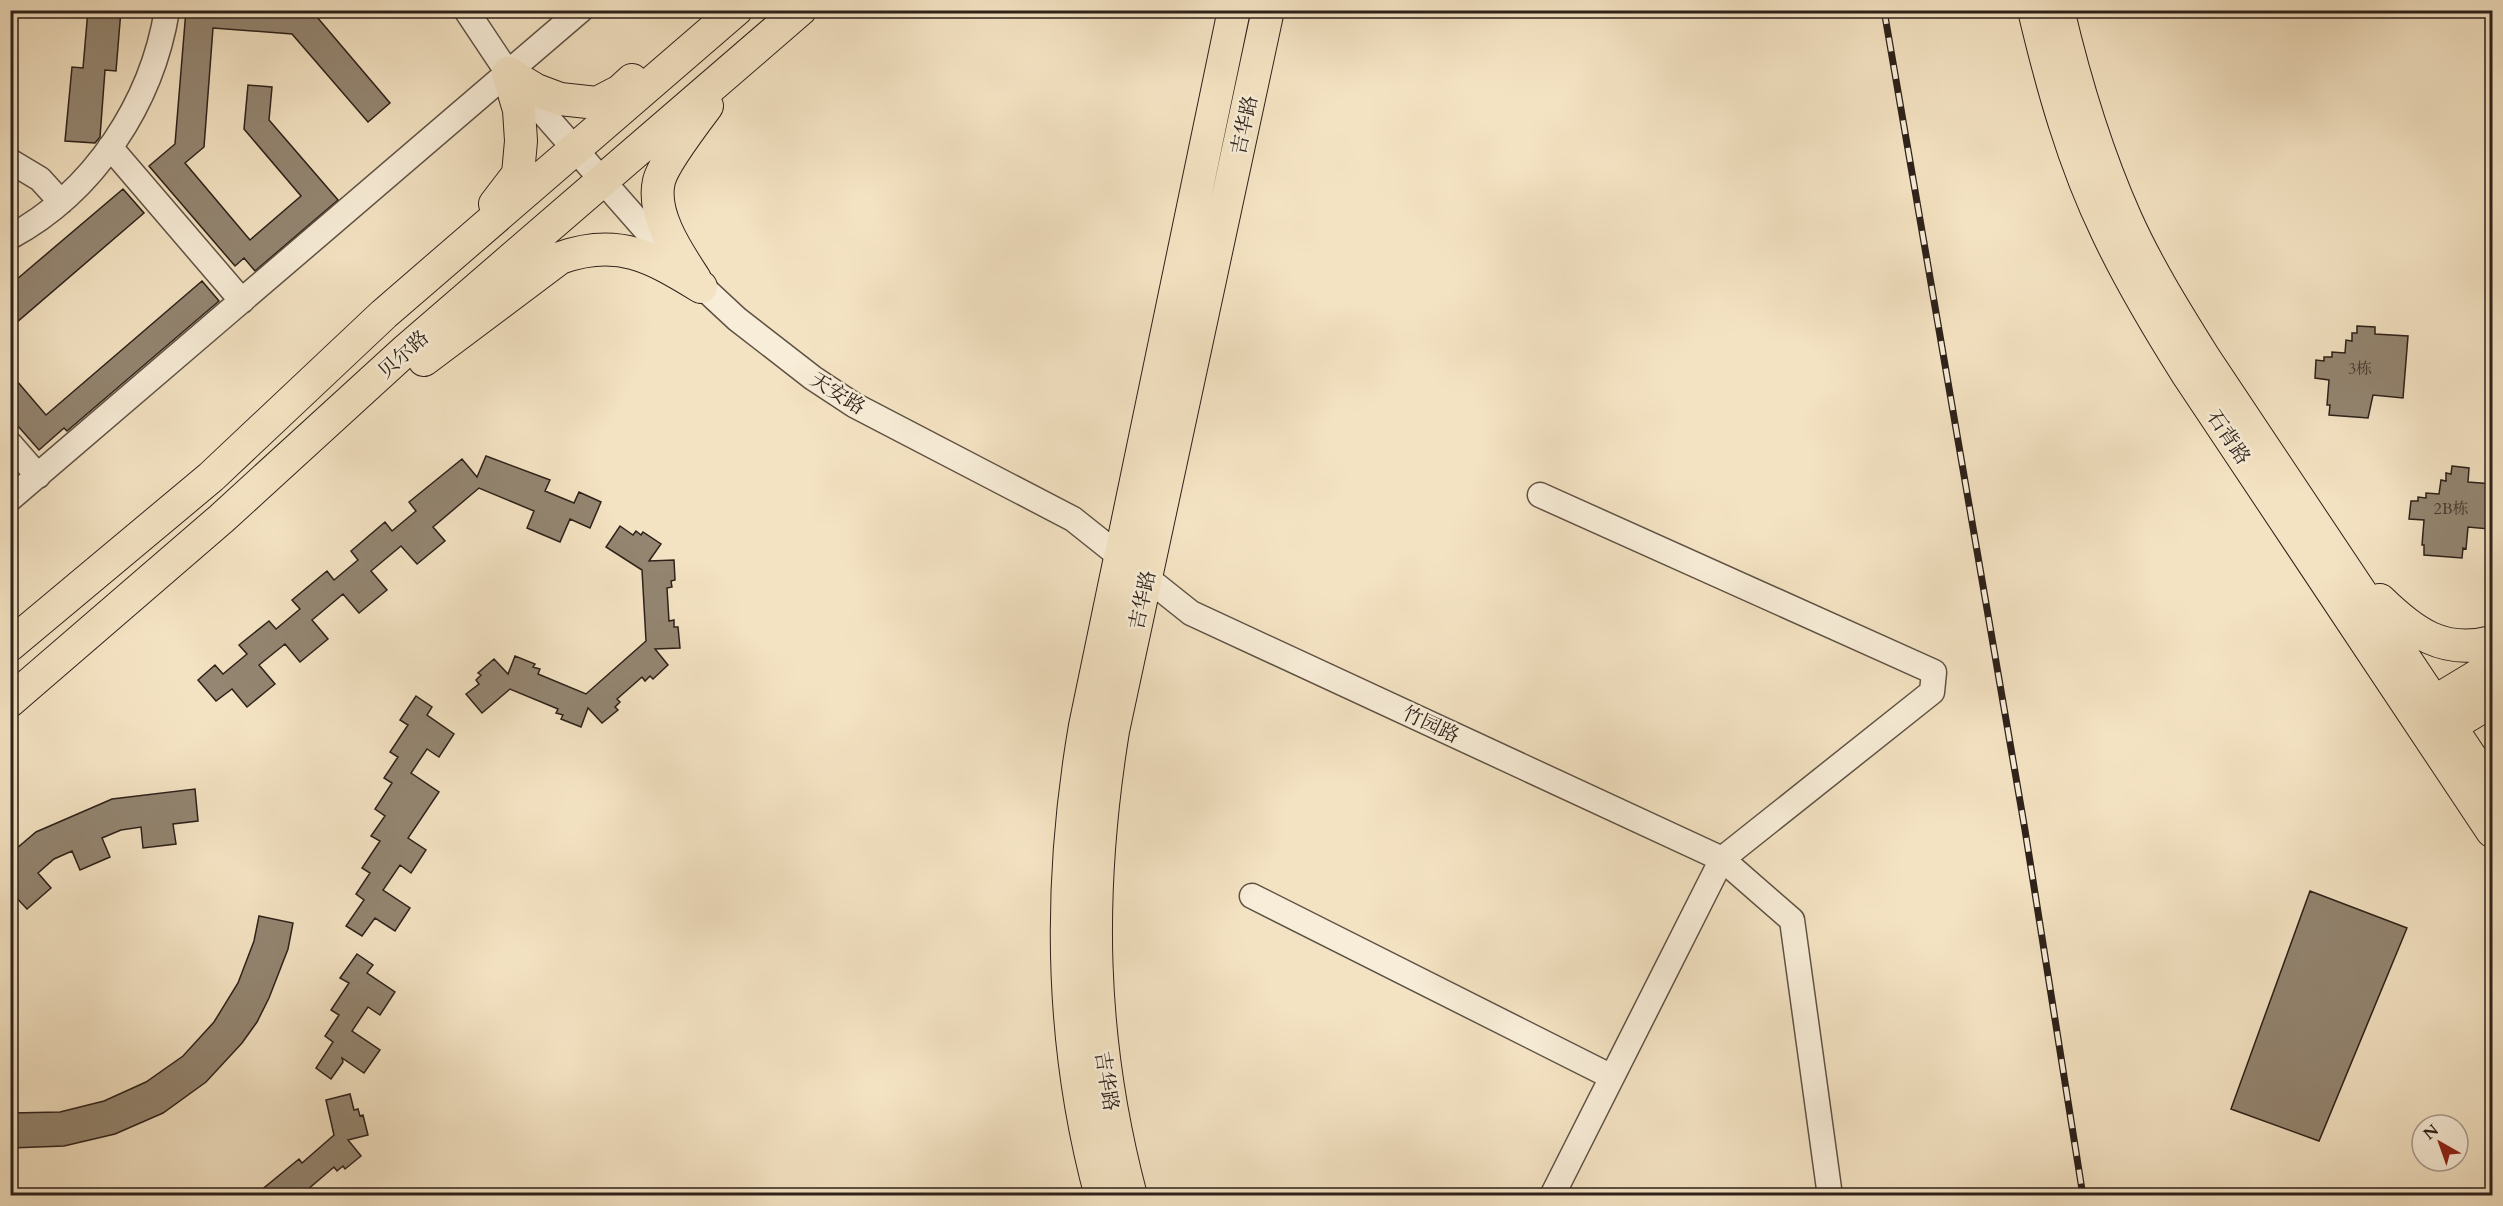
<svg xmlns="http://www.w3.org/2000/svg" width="2503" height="1206" font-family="Cardo,'Noto Serif SC',serif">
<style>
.building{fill:#948672;stroke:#2d211a;stroke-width:1.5}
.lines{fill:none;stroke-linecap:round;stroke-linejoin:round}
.minor-casing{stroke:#5f5244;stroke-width:27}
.major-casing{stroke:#2d211a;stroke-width:34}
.minor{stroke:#f8edd8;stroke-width:24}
.major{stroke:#f4e3c3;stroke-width:32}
.rail-casing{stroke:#2d211a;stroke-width:7}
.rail{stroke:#f8edd8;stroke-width:4.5;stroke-dasharray:14;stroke-linecap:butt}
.labels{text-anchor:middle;stroke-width:5;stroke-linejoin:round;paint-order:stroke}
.number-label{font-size:16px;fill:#473a30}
.street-label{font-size:20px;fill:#2d211a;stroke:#f8edd8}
</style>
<rect width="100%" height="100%" fill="#f4e3c3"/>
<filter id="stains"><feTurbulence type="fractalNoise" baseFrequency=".00333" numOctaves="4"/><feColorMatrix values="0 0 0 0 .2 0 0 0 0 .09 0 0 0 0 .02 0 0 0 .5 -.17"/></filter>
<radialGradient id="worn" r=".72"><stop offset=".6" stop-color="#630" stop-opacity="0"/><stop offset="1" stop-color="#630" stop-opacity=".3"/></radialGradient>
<path class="building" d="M88 10H121L116 71 105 70 100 137 95 143 65 141 72 67 83 68Z
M186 10H311L390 103 368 122 292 34 213 28 204 147 185 163 250 240 301 196 244 129 248 85 272 87 269 120 338 200 255 271 244 258 235 266 149 166 175 144Z
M123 189 144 213 10 328V285Z
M202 281 219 301 67 431 64 428 39 450 10 417V373L46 415Z
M2357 326 2375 327V334L2408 336 2403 398 2373 395 2368 418 2329 415 2330 405H2327L2329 380 2315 378 2316 360 2324 361V357H2332V352L2345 353 2346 340 2352 341V333H2357Z
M486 456 550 480 545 491 574 503 579 492 601 502 590 528 570 519 560 542 527 528 534 511 479 488 433 527 445 541 417 564 401 546 371 571 387 590 359 613 343 594 312 620 328 639 300 662 285 644 259 665 275 684 247 707 232 689 216 701 198 680 215 665 223 674 247 654 239 645 269 621 276 629 300 609 292 600 327 571 334 580 358 560 351 551 385 522 392 531 416 511 409 502 462 459 477 477Z
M2452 466 2469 468 2468 482 2493 484V526H2489V529L2468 527 2466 549 2463 548 2462 558 2424 555V545H2422L2424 520 2409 519 2411 501H2418V497L2426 498V493L2439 494 2441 480 2446 481V473L2451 474Z
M620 526 633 535 636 531 641 535 643 532 661 544 649 561 674 560 675 580 671 581 672 587 667 588 669 621 674 620V627H678L680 648 655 649 668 665 653 679 650 676 645 681 642 677 617 699 620 702 615 707 618 710 602 723 588 708 581 727 561 719 563 715 556 713 558 709 510 689 482 713 466 694 479 684 476 680 481 675 478 673 494 659 508 674 515 656 535 664 533 667 540 669 538 674 586 694 646 641 642 570 606 547Z
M416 696 432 707 427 715 454 734 439 757 427 749 411 773 439 792 408 838 426 850 411 873 400 865 383 890 410 908 395 931 375 918 362 936 346 926 364 900 356 894 370 873 362 868 380 841 371 836 385 816 375 809 392 783 384 778 398 757 390 752 408 725 400 720Z
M195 789 198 821 173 824 176 844 143 848 141 827 121 830 102 838 110 857 80 870 72 851 54 859 38 873 51 888 27 909 10 891V854L36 832 112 799Z
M2310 891 2407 928 2319 1141 2231 1109Z
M259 916 293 923 288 949 269 998 257 1022 242 1043 206 1082 163 1113 115 1134 64 1146 11 1148 12 1113 60 1112 104 1101 146 1082 183 1056 214 1022 238 983 254 941Z
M357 954 373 965 367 973 395 992 380 1015 368 1007 352 1031 380 1050 364 1073 342 1058 343 1062 331 1079 316 1068 333 1042 325 1036 339 1015 331 1010 349 983 340 978Z
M350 1094 354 1110 358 1109 360 1116 363 1115 368 1135 348 1140 361 1156 345 1169 343 1166 337 1171 334 1167 300 1196H254L299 1159 302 1163 334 1135 326 1100Z"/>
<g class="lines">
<g class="minor-casing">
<path id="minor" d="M466 10 508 73 666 253 737 319 813 378 854 405 1073 519 1191 613 1722 859 1792 920 1830 1196
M110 147 242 301
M10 161 40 179 61 202
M10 237C94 192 152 103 167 10
M10 444 38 476
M1540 495 1934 672 1932 692 1722 859 1552 1196
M10 499 581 10
M1252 896 1612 1077"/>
</g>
<g class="major-casing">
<path id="major" d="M2034 10C2052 86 2073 162 2107 232 2130 281 2157 326 2186 372L2492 831
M2058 10C2075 82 2096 152 2126 219 2148 268 2177 314 2205 359L2492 789
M508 73 536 90 560 99 597 103 620 91 632 80
M495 204 518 174 521 141 519 110 508 73
M695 279C678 253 651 214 659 181 663 164 695 122 707 106
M424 360 560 258C618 237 652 257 701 287
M2380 600C2413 632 2443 655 2492 642
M10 645 211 477 384 314 736 10
M10 701 221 519 406 350 800 10
M2416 713 2492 667
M2434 736 2492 701
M1101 1196C1059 1041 1058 883 1085 726L1234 10
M1131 1196C1089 1038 1087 892 1113 731L1268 10"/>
</g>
<use href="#minor" class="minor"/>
<use href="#major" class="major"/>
<g class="rail-casing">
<path id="rail" d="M1884 10 2025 830 2083 1196"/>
</g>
<use href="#rail" class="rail"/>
</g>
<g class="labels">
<g class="number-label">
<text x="2360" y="374">3栋</text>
<text x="2451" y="514">2B栋</text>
</g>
<g class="street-label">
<text transform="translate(1244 125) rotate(-78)" y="7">吉华路</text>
<text transform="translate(403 354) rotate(-42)" y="7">贝尔路</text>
<text transform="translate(838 393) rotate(32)" y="7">天安路</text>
<text transform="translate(2229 437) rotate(56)" y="7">石背路</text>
<text transform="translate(1142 600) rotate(-78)" y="7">吉华路</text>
<text transform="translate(1431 724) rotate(25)" y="7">竹园路</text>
<text transform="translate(1107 1081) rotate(81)" y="7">吉华路</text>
</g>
</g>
<rect width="2503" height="1206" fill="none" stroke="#f4e3c3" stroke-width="36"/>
<rect x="12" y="12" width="2479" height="1182" fill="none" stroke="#2d211a" stroke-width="3"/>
<rect x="18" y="18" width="2467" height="1170" fill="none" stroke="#2d211a" stroke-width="1.5"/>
<g transform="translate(2440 1143) rotate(320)"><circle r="28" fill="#f8edd8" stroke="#a79b8c" stroke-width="1.5"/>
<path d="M0-4.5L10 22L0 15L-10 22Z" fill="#8f2418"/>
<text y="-9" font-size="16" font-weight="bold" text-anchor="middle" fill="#2d211a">N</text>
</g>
<rect width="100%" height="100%" filter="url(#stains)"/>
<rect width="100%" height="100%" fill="url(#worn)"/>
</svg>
